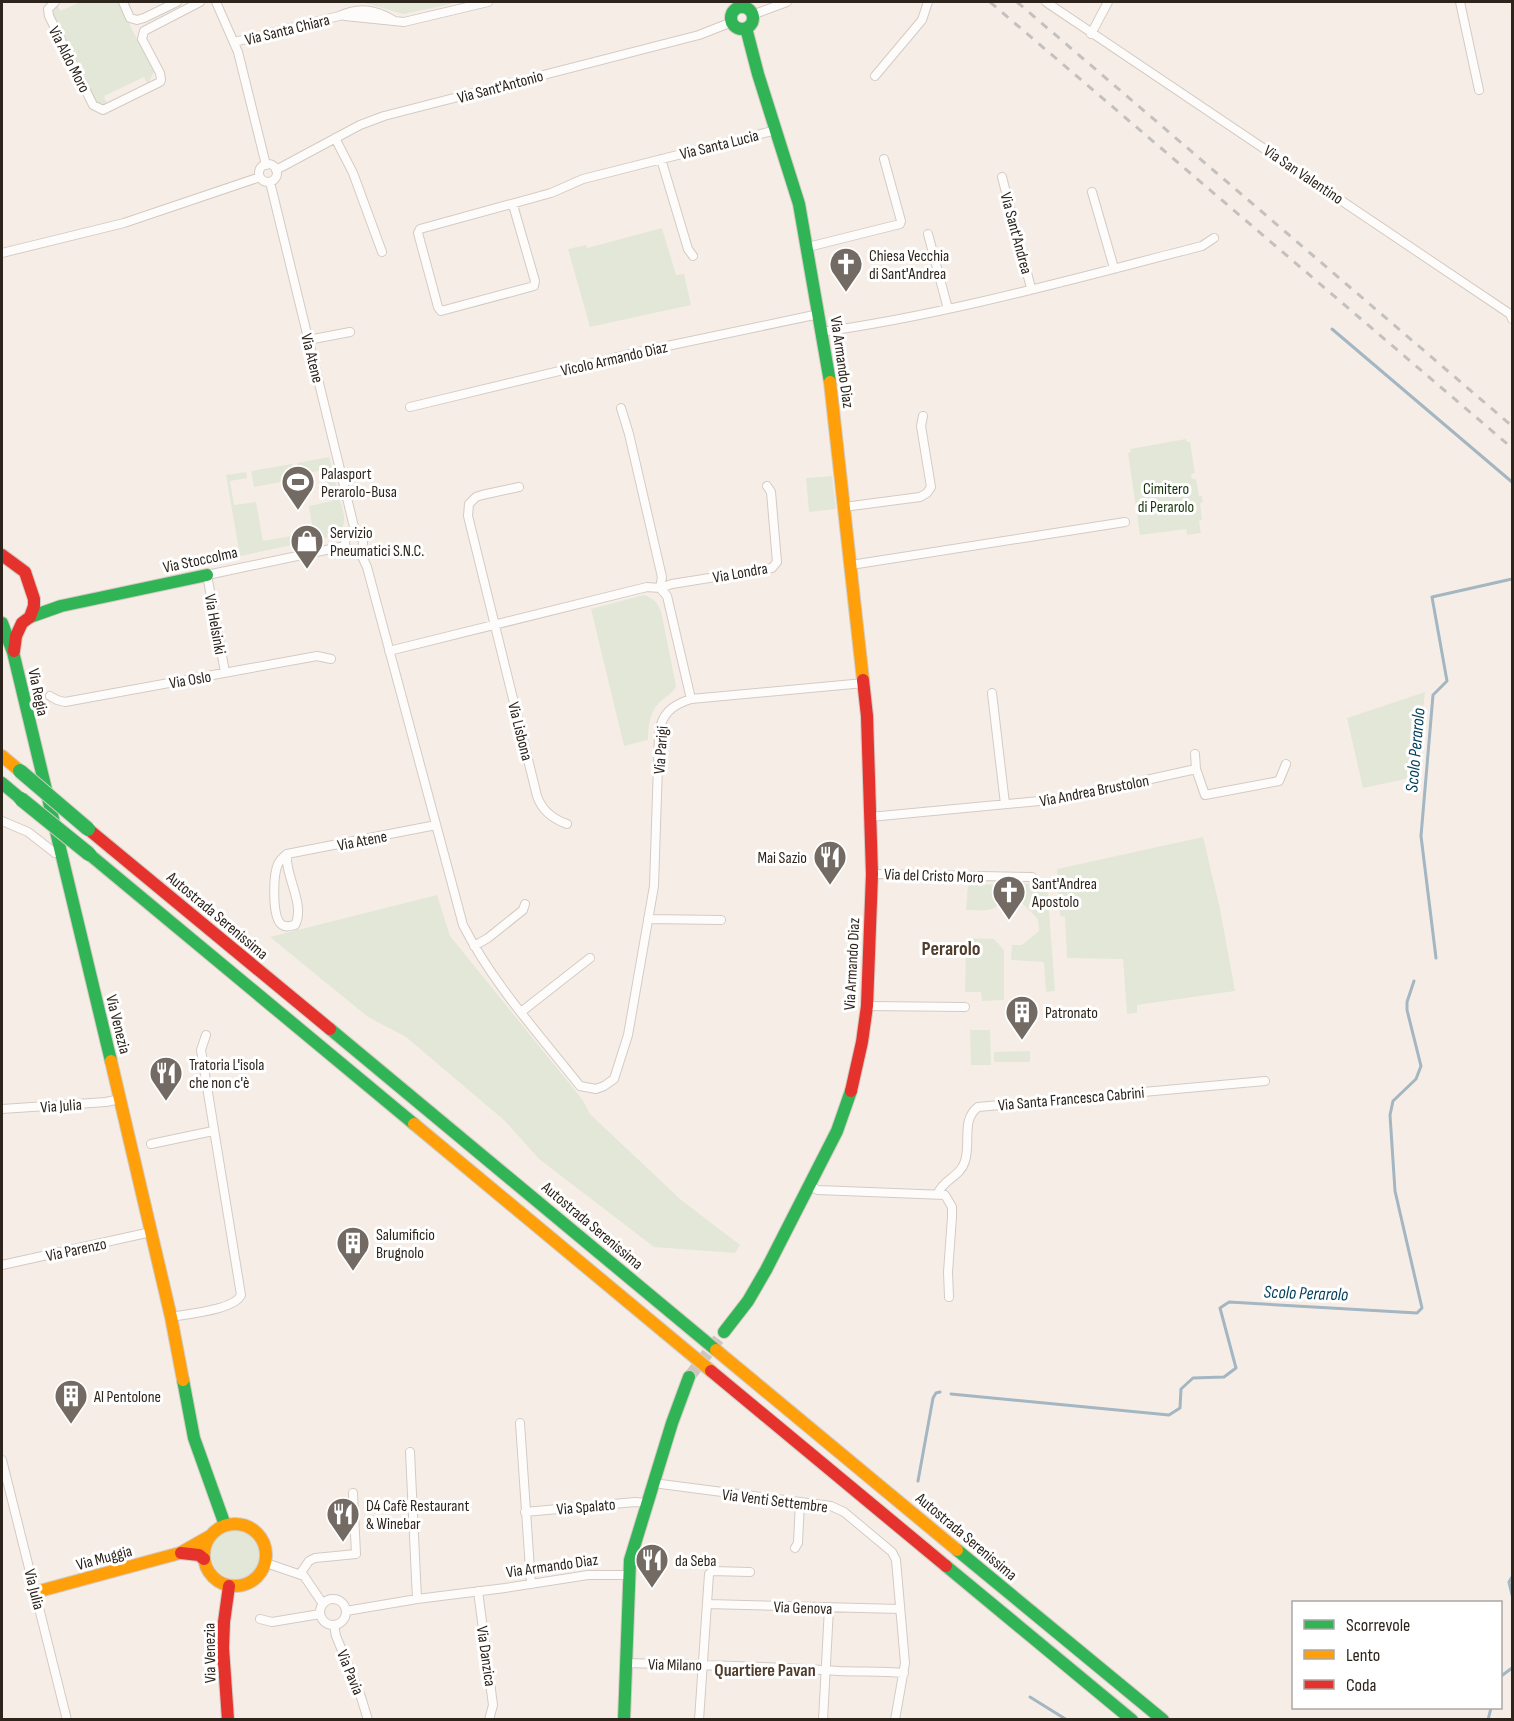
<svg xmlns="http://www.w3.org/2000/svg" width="1514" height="1721" font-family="'Sofia Sans Condensed',sans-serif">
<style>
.green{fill:#e2e7d8}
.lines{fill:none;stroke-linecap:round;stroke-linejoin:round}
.stream{stroke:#a3b6c2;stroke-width:3}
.secondary-tunnel{stroke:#cec6be;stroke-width:12;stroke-dasharray:12 6;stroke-linecap:butt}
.street-casing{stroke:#d3cbc3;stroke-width:10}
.fast-casing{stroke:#d3cbc3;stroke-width:14}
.slow-casing{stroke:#d3cbc3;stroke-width:14}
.jam-casing{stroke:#d3cbc3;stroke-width:14}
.street{stroke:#fefcfb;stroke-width:8}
.fast{stroke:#30b455;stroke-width:12}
.slow{stroke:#ff9f0a;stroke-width:12}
.jam{stroke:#e5322d;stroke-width:12}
.rail{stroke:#c3c0be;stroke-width:3;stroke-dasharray:8 8;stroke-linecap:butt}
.fast-bridge-casing{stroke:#d2cdc9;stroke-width:16;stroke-linecap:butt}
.fast-bridge{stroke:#30b455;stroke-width:14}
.labels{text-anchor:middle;stroke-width:6;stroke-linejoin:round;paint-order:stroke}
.street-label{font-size:16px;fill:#2d241c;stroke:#fff}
.poi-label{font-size:16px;fill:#2d241c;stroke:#fff;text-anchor:start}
.park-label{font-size:16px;fill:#163208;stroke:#fff}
.water-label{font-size:18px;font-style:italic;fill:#003f5b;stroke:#fff}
.neighbourhood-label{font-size:18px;font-weight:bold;fill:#503d2c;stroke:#fff}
.quarter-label{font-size:20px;font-weight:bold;fill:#503d2c;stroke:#fff}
</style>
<rect width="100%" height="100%" fill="#f6eee6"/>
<path class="green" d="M81 2H118L154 72 148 84 144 77 104 96 107 104H100L96 102 52 14V11L57 4 60 11Z
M362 2H450L451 4 403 14Z
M662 228 676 275 684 274 691 305 590 327 568 249 586 245 587 248Z
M1186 439 1187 442H1190L1195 473 1191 474 1192 479H1196L1199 496H1202L1203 502 1200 503 1202 520 1199 521 1201 533 1187 535 1186 529 1140 535 1128 453 1131 452 1130 449Z
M329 457 344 515C345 524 343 530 335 536L240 556 226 475 246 472 247 478 230 481 234 505 256 502 263 541 313 532 309 506 332 501 325 470 299 474 297 463Z
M292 464 293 475 291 476 292 480 254 487 251 471Z
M832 476 836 509 809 512 806 478Z
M644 595C654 598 657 603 661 611L676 686C673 693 668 695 662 700 650 710 648 725 648 740L624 746 591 609Z
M1425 692 1415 777 1363 788 1347 718Z
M1203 837 1220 909 1235 991 1137 1005V1013L1127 1014 1123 959 1067 958 1065 917 1060 916 1057 869Z
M1047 883 1055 991 1046 992 1044 962 1011 960 1012 945H1022L1039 931 1038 919 1023 904 1012 903 1009 893H1006C997 914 987 910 966 910L968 885Z
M437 895 450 936 582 1099 590 1114 680 1199 740 1245 735 1253 654 1247 539 1159 505 1121 406 1037 368 1017 270 937Z
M966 938 994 939 1004 950V1000L982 1001 981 992H965Z
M970 1030H990L991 1065H971Z
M1030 1051V1062H994V1052Z
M211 1554a25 25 0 1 1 50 0a25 25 0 1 1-50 0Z"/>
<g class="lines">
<path class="stream" d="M1332 329 1512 482
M1436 958 1421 836 1433 695 1447 681 1432 597 1512 579
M951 1394 1169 1415 1180 1408 1181 1389 1193 1378 1224 1377 1236 1368 1220 1308 1229 1302 1417 1313 1422 1308 1395 1191 1390 1115 1393 1101 1416 1079 1421 1066 1407 1010V1002L1414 981
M918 1481 933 1398 936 1393 940 1392
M1512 1577 1509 1582 1512 1595
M1500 1677 1512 1668
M1030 1697 1067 1720
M1488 1720 1491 1708"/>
<path class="secondary-tunnel" d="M689 1377 724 1332"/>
<g class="street-casing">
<path id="street" d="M55 2 48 9 49 16 93 105 103 110 160 82 161 80 160 73 142 39 144 31 200 2
M123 2 130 18 137 20 144 18 177 2
M216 2 238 52 266 165
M1046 2 1510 314 1512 319
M1460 2 1479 90
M752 15 787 2
M345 16 404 22 488 2
M1091 34 1108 2
M234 42 339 16C359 7 374 9 393 20
M875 76 922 20 928 2
M335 138 353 173 382 252
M661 159 688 249 693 256
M259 173a9 9 0 1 1 18 0a9 9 0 1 1-18 0Z
M276 170 360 125 384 116 699 35 732 22
M1002 177 1031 288
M270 182 356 535
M1092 192 1114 268
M513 205 535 281 534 286 441 311 438 307 418 233 420 229 551 193 583 179 776 130
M928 234 948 309
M808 247 900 224 901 221 884 159
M2 253 124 223 260 177
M822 332C950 314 1076 278 1202 246L1214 238
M308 340 350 332
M410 407 634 353 819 314
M621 408 629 434 662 577 660 588 667 596 691 699
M519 487 482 495 476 497 469 504 468 516 537 796C542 811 553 819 567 824
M844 507 920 497 927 493 931 487 921 426 923 416
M345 543a9 9 0 1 1 18 0a9 9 0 1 1-18 0Z
M359 550 367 567 463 925C493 984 539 1034 580 1086L596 1089 604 1086 614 1079 628 1035 654 886 659 734C661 714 672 705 691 699L864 683
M851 565 1125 522
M389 651 647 587 660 588 672 584 772 568 777 562 771 492 767 486
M225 672 207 575 345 546
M992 693 1005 804
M50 696 57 700 65 702 317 656 331 659
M1195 754 1196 769
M870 817 1060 799 1196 769 1205 795 1279 781 1286 764
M2 821 28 832 55 853 59 852
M287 854C284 874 306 905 295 925 290 926 285 928 281 924 272 916 273 875 278 864 280 860 283 857 287 854L436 825
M872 874 1032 877
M648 919 721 920
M474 946 488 938 523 910 525 904
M867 1006 965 1007
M521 1012 590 958
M2 1109 106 1102 120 1099
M151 1144 213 1131
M809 1186 818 1190 945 1195 952 1207V1217L948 1272 949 1297
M938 1193C943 1180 961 1176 965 1161 971 1142 961 1120 978 1107L1265 1081
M2 1265 151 1232
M171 1317C187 1314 234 1310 241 1295L201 1050 206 1035
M520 1423 531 1584
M410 1452 417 1599
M2 1460 67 1720
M653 1483 831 1506 844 1512 892 1552 896 1560 905 1663 895 1720
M525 1512 635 1502 647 1503
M795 1548 798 1543 800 1502
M266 1563 304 1576 323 1604
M300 1574 309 1561 315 1558 356 1554 353 1493
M478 1591 493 1705 489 1720
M320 1612a13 13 0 1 1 26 0a13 13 0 1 1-26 0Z
M707 1604 900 1609
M346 1611 417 1599 505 1588 588 1575H629
M260 1619 272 1622 320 1614
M334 1625 336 1636 361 1697 368 1720
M626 1663C697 1665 768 1666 839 1671 861 1672 883 1671 904 1673
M699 1720 709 1574 712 1571 750 1572
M823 1720 829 1608"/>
</g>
<g class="fast-casing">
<path id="fast" d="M731 18a11 11 0 1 1 22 0a11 11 0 1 1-22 0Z
M746 28 758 74 799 204 830 382
M30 617 61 606 207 575
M2 623 13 652 111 1061
M2 783 21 799
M89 854 414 1124
M330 1029 716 1350
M724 1332 748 1301 766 1270 837 1131 851 1091
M183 1380 194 1438 225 1525
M957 1550 1163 1720
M946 1566 1132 1720
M624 1720 630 1560 672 1423 689 1377"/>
</g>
<g class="slow-casing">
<path id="slow" d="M830 382 863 680
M2 756 20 771
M111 1061 171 1317 183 1380
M414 1124 711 1371
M716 1350 957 1550
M204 1555a31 31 0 1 1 62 0a31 31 0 1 1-62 0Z
M36 1592 180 1553 210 1536"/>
</g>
<g class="jam-casing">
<path id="jam" d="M2 555 25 572 34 599V606L30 617 22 623 16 636 14 651
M88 829 330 1029
M851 1091 862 1042 867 1006 872 874 867 716 863 680
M711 1371 946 1566
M181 1553 199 1555 204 1559
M228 1720 223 1648 224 1622 229 1586"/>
</g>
<use href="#street" class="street"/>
<use href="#fast" class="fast"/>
<use href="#slow" class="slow"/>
<use href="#jam" class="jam"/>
<path class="rail" d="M990 2 1512 448
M1017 2 1512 426"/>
<g class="fast-bridge-casing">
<path id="fast-bridge" d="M20 771 88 829
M21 799 89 854"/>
</g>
<use href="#fast-bridge" class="fast-bridge"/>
</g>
<defs>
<g id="church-pin" transform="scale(1.725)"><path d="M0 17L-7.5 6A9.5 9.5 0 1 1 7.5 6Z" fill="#736b63" stroke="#fff"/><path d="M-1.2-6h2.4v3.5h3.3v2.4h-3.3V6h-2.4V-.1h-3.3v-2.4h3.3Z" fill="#fff"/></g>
<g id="stadium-pin" transform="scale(1.725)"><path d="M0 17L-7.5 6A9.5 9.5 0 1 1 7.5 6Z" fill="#736b63" stroke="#fff"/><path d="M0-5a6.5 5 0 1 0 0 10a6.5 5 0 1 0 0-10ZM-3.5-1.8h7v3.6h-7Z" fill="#fff"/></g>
<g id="shop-pin" transform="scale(1.725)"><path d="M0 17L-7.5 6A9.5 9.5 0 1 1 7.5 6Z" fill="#736b63" stroke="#fff"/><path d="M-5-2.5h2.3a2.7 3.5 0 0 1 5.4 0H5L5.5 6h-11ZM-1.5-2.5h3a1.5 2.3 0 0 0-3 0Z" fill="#fff"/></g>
<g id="restaurant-pin" transform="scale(1.725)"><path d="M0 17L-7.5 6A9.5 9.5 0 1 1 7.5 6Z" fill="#736b63" stroke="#fff"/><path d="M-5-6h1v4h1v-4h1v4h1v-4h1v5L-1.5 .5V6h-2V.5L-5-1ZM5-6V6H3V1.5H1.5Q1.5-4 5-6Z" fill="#fff"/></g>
<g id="building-pin" transform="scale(1.725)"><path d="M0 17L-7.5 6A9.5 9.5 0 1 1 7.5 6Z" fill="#736b63" stroke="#fff"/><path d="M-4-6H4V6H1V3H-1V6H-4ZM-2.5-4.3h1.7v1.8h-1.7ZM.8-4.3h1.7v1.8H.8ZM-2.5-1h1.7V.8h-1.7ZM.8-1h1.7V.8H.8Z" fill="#fff"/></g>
</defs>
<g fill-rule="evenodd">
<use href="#church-pin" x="846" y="264"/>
<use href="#stadium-pin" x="298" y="482"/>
<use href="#shop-pin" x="307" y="541"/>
<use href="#restaurant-pin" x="830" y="857"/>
<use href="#church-pin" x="1009" y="892"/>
<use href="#building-pin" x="1022" y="1012"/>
<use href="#restaurant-pin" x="166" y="1073"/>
<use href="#building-pin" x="353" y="1243"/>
<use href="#building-pin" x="71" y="1396"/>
<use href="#restaurant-pin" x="343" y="1514"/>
<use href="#restaurant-pin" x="652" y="1560"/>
</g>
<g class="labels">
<g class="street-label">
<text transform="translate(287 29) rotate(-14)" y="6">Via Santa Chiara</text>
<text transform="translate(70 59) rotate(63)" y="6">Via Aldo Moro</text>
<text transform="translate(500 86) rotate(-15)" y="6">Via Sant'Antonio</text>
<text transform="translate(719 144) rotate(-14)" y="6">Via Santa Lucia</text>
<text transform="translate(1304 174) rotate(34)" y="6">Via San Valentino</text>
<text transform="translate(1017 233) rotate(75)" y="6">Via Sant'Andrea</text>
<text transform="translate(313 358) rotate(76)" y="6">Via Atene</text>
<text transform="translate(614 358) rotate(-13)" y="6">Vicolo Armando Diaz</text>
<text transform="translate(843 362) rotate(82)" y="6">Via Armando Diaz</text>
<text transform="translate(200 559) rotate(-12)" y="6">Via Stoccolma</text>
<text transform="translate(740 572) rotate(-10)" y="6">Via Londra</text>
<text transform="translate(216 624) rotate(80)" y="6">Via Helsinki</text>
<text transform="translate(190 679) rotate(-10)" y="6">Via Oslo</text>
<text transform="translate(39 692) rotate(78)" y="6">Via Regia</text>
<text transform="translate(521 731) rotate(76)" y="6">Via Lisbona</text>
<text transform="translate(660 750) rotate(-86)" y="6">Via Parigi</text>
<text transform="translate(1094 790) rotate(-11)" y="6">Via Andrea Brustolon</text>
<text transform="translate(362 840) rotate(-11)" y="6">Via Atene</text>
<text transform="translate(934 875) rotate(2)" y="6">Via del Cristo Moro</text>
<text transform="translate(218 915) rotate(40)" y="6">Autostrada Serenissima</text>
<text transform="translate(851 964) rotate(-87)" y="6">Via Armando Diaz</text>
<text transform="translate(119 1024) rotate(76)" y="6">Via Venezia</text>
<text transform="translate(1071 1098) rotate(-5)" y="6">Via Santa Francesca Cabrini</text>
<text transform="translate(61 1105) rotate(-4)" y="6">Via Julia</text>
<text transform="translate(593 1225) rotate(40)" y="6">Autostrada Serenissima</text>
<text transform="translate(76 1249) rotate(-12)" y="6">Via Parenzo</text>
<text transform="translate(775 1500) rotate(7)" y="6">Via Venti Settembre</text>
<text transform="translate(586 1506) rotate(-5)" y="6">Via Spalato</text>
<text transform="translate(967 1536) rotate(40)" y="6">Autostrada Serenissima</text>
<text transform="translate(104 1557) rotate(-15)" y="6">Via Muggia</text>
<text transform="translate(552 1565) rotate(-8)" y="6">Via Armando Diaz</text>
<text transform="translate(35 1589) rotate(76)" y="6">Via Julia</text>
<text transform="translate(803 1607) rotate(2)" y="6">Via Genova</text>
<text transform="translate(209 1653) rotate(-91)" y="6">Via Venezia</text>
<text transform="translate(487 1656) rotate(82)" y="6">Via Danzica</text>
<text transform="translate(675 1664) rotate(1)" y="6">Via Milano</text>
<text transform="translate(351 1672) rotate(68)" y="6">Via Pavia</text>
</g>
<g class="poi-label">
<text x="869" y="261">Chiesa Vecchia<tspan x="869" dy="18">di Sant'Andrea</tspan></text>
<text x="321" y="479">Palasport<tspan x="321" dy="18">Perarolo-Busa</tspan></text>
<text x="330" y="538">Servizio<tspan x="330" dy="18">Pneumatici S.N.C.</tspan></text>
<text x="807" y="863" text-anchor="end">Mai Sazio</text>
<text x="1032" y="889">Sant'Andrea<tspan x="1032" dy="18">Apostolo</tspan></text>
<text x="1045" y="1018">Patronato</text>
<text x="189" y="1070">Tratoria L'isola<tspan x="189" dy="18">che non c'è</tspan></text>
<text x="376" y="1240">Salumificio<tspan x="376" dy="18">Brugnolo</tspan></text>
<text x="94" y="1402">Al Pentolone</text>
<text x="366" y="1511">D4 Cafè Restaurant<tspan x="366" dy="18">&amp; Winebar</tspan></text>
<text x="675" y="1566">da Seba</text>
</g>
<g class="park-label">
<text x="1166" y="494">Cimitero<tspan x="1166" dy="18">di Perarolo</tspan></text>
</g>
<g class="water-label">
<text transform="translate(1415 750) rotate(-85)" y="6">Scolo Perarolo</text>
<text transform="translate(1306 1293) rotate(2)" y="6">Scolo Perarolo</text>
</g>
<g class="neighbourhood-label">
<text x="765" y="1676">Quartiere Pavan</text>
</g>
<g class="quarter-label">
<text x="951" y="955">Perarolo</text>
</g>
</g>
<rect width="1514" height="1721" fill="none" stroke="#2d241c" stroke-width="6"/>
<rect x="1292" y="1601" width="210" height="108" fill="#ffffff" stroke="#aba7a4" stroke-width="1.5"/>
<rect x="1304" y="1620" width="30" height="9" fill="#30b455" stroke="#aba7a4" stroke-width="1.5"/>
<text x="1346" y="1631" font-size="18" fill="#2d241c">Scorrevole</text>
<rect x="1304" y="1650" width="30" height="9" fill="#ff9f0a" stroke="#aba7a4" stroke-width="1.5"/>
<text x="1346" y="1661" font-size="18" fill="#2d241c">Lento</text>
<rect x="1304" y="1680" width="30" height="9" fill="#e5322d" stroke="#aba7a4" stroke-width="1.5"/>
<text x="1346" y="1691" font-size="18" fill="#2d241c">Coda</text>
</svg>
